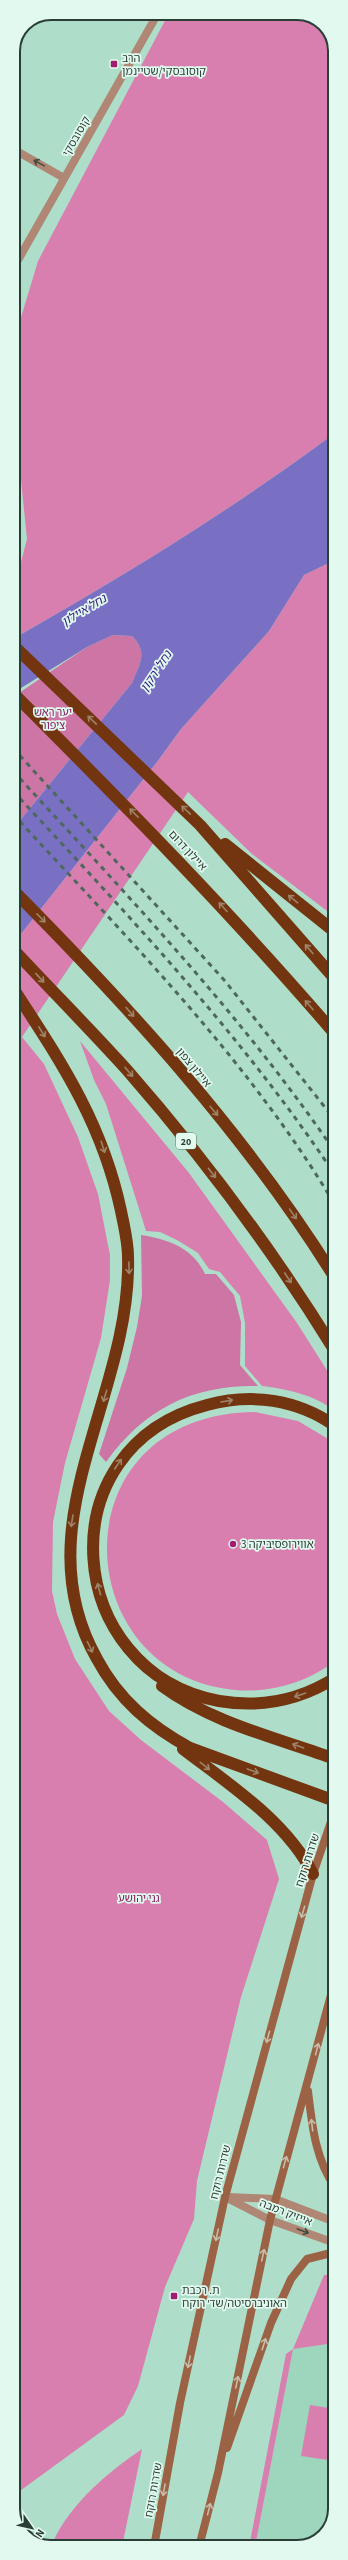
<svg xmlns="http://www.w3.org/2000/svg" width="348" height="2560" font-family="'Source Sans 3','Noto Sans Hebrew',sans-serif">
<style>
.built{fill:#9dd5bd}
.green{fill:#d87faf}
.forest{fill:#cd75a5}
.water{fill:#7970c3}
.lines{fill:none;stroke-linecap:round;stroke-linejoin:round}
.minor{stroke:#af8774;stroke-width:8}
.secondary{stroke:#9b6245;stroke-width:8}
.motorway{stroke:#733510;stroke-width:12}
.rail{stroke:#4e685d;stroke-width:3;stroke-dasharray:5 5;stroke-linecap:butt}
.oneway{stroke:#454d42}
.oneway2{stroke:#9f8369}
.oneway3{stroke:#c5bdaa}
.poi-dot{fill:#9f1e71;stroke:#e1f9ee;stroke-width:1.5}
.labels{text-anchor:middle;stroke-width:3.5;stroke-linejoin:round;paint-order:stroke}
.shield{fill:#e1f9ee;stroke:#62766d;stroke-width:1}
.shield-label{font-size:10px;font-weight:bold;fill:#2b3e36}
.poi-label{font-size:11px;fill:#2b3e36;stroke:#e1f9ee;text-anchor:start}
.street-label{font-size:11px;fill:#2b3e36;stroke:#e1f9ee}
.park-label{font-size:11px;fill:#851b5e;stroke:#e1f9ee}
.water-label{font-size:12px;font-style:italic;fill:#361b7f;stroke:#e1f9ee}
.rim{fill:none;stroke:#2b3e36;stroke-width:2}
</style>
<rect width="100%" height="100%" fill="#aedec9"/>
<path class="built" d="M335 2343V2509L325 2534 302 2547H255L293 2349Z"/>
<path class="green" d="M169 13H302L324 24 335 46V433C233 509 124 576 13 639V577L21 562 27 539 13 401V344L38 261Z
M335 560V917L252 854 188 792 22 1037 44 1064 78 1137 98 1194 110 1255V1280L101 1338 65 1463 53 1522 52 1591 57 1614 75 1659 109 1711 141 1740 223 1802 267 1840 279 1879 241 1997 197 2181 194 2219 165 2287 138 2386 124 2415 13 2496V944L157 762 181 729 269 631 304 575Z
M80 1041 189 1173 297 1323 335 1383V1411C315 1395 287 1389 262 1386L245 1366V1323L240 1296 220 1272 209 1269 198 1253 177 1240 160 1232 146 1231 106 1104 94 1080Z
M255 1412 298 1421 335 1443V1661C306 1683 271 1693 235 1690 66 1674 56 1414 255 1412Z
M335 2274V2343L293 2349 255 2547H249L286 2354 293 2349 324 2275Z
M310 2405 335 2409V2461L301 2456Z
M142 2449 122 2547H51C67 2506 107 2473 142 2449Z"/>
<path class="forest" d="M113 635 132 636C149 653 139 664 132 683L13 829V697L87 647Z
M141 1235C168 1239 193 1248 205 1274H216L234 1295 241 1322 240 1365 258 1386C193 1385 145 1408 106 1462L99 1454 127 1368 137 1327 142 1296Z"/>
<path class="water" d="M335 433V560L304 575 269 631 181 729 157 762 13 944V829L132 683C139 664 149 653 132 636L113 635 87 647 13 693V639C124 576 233 509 335 433Z"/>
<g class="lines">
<path class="minor" d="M13 149 64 178
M13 269 158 13
M13 515V549
M225 2197 270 2220 335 2243
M228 2197 275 2199 335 2222"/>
<path class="secondary" d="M308 2091C312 2124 315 2159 335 2187
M227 2448 271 2323 291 2279 307 2259 335 2252
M154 2547 180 2403 225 2197 313 1874 335 1810
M199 2547 218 2473 270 2220 335 1980"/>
<path class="motorway" d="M13 645 200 825 335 979
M13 693C124 804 233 915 335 1034
M225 844 335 932
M13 890C131 1009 246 1135 335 1278
M13 949C51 990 90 1029 127 1070 204 1158 274 1252 335 1351
M13 988C61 1062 102 1122 121 1211 124 1226 128 1242 128 1257 132 1396 21 1525 97 1659 119 1700 150 1726 190 1748L335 1801
M335 1426C297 1399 251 1393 207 1405 44 1447 63 1672 219 1701 260 1708 300 1700 335 1678
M162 1686C212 1723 277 1738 335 1759
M183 1749C230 1785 286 1821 313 1874"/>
<path class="rail" d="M13 748 225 981 335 1120
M13 771C126 894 241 1014 335 1152
M13 791C127 914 242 1035 335 1175
M13 814C127 938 249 1060 335 1205"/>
</g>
<defs><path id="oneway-shaft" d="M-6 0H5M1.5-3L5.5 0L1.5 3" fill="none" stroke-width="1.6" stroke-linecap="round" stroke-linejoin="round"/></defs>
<g class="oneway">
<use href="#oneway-shaft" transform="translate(39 163) rotate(-151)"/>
<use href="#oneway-shaft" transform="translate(303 2231) rotate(20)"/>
</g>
<g class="oneway2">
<use href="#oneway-shaft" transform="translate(92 720) rotate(-136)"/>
<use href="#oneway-shaft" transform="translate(186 810) rotate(-136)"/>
<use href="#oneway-shaft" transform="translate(134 813) rotate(-135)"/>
<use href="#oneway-shaft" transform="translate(293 899) rotate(-141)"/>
<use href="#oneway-shaft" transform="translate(223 907) rotate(-132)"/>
<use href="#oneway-shaft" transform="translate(41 918) rotate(45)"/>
<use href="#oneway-shaft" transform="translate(309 949) rotate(-131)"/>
<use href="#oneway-shaft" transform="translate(40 978) rotate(47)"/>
<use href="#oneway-shaft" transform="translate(309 1005) rotate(-131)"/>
<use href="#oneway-shaft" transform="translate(130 1012) rotate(49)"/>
<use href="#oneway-shaft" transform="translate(42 1032) rotate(58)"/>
<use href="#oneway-shaft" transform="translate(129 1072) rotate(49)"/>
<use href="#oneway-shaft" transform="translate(214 1111) rotate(50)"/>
<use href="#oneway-shaft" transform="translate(103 1147) rotate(72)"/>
<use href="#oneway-shaft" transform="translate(212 1173) rotate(52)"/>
<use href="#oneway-shaft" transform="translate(293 1214) rotate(55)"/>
<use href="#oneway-shaft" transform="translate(129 1268) rotate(89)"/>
<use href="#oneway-shaft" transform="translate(288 1278) rotate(57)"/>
<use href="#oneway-shaft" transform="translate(105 1396) rotate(107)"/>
<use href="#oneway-shaft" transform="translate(227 1401) rotate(-10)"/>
<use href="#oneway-shaft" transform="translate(118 1464) rotate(-56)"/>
<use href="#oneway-shaft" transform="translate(72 1521) rotate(99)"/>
<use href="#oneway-shaft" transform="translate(99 1589) rotate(-105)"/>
<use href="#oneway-shaft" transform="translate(90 1647) rotate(64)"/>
<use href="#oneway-shaft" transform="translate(300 1695) rotate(161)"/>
<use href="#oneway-shaft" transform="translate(298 1746) rotate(-160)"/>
<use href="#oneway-shaft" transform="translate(205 1766) rotate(38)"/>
<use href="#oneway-shaft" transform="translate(253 1771) rotate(20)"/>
</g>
<g class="oneway3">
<use href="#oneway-shaft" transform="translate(303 1912) rotate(106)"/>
<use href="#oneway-shaft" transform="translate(268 2037) rotate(105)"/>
<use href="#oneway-shaft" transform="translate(317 2049) rotate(-76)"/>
<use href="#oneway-shaft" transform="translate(312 2125) rotate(-97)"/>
<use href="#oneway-shaft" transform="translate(285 2162) rotate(-74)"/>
<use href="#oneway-shaft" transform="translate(217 2235) rotate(102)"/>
<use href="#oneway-shaft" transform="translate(263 2255) rotate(-78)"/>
<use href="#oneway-shaft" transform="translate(264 2344) rotate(-72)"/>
<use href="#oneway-shaft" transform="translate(189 2362) rotate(102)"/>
<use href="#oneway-shaft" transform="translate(237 2382) rotate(-78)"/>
<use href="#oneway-shaft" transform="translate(164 2490) rotate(100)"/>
<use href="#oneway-shaft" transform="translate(209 2509) rotate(-76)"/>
</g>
<g class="poi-dot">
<rect x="110" y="60" width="8" height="8" rx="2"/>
<circle cx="233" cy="1544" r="4"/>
<rect x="170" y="2292" width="8" height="8" rx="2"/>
</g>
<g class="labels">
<rect class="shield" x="176" y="1133" width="20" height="16" rx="3"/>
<g class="shield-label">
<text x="186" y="1145">20</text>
</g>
<g class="poi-label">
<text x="122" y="62">הרב<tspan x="122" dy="13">קוסובסקי/שטיינמן</tspan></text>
<text x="241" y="1548">אווירופסיביקה 3</text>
<text x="182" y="2294">ת. רכבת<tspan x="182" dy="13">האוניברסיטה/שד׳ רוקח</tspan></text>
</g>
<g class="street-label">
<text transform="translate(76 136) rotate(-60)" y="4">קוסובסקי</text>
<text transform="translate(188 850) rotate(47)" y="4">איילון דרום</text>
<text transform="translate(194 1067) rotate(50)" y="4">איילון צפון</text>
<text transform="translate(307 1860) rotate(-72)" y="4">שדרות רוקח</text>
<text transform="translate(220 2172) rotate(-76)" y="4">שדרות רוקח</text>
<text transform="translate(286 2212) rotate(21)" y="4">אייזיק רמבה</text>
<text transform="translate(153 2490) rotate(-80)" y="4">שדרות רוקח</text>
</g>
<g class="park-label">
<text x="53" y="716">יער ראש<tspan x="53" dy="13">ציפור</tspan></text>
<text x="139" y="1902">גני יהושע</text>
</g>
<g class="water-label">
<text transform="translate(84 610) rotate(-31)" y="4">נחל איילון</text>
<text transform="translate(156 671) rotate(-56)" y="4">נחל ירקון</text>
</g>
</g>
<path d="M0 0H348V2560H0ZM51 20H297A31 31 0 0 1 328 51V2509A31 31 0 0 1 297 2540H51A31 31 0 0 1 20 2509V51A31 31 0 0 1 51 20Z" fill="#e1f9ee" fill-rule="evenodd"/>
<path class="rim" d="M51 20H297A31 31 0 0 1 328 51V2509A31 31 0 0 1 297 2540H51A31 31 0 0 1 20 2509V51A31 31 0 0 1 51 20Z"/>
<g transform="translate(32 2528) rotate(124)" stroke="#e1f9ee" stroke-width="3" paint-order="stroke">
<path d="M0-3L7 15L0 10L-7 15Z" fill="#2b3e36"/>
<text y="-6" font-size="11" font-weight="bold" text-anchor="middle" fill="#2b3e36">N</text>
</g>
</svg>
